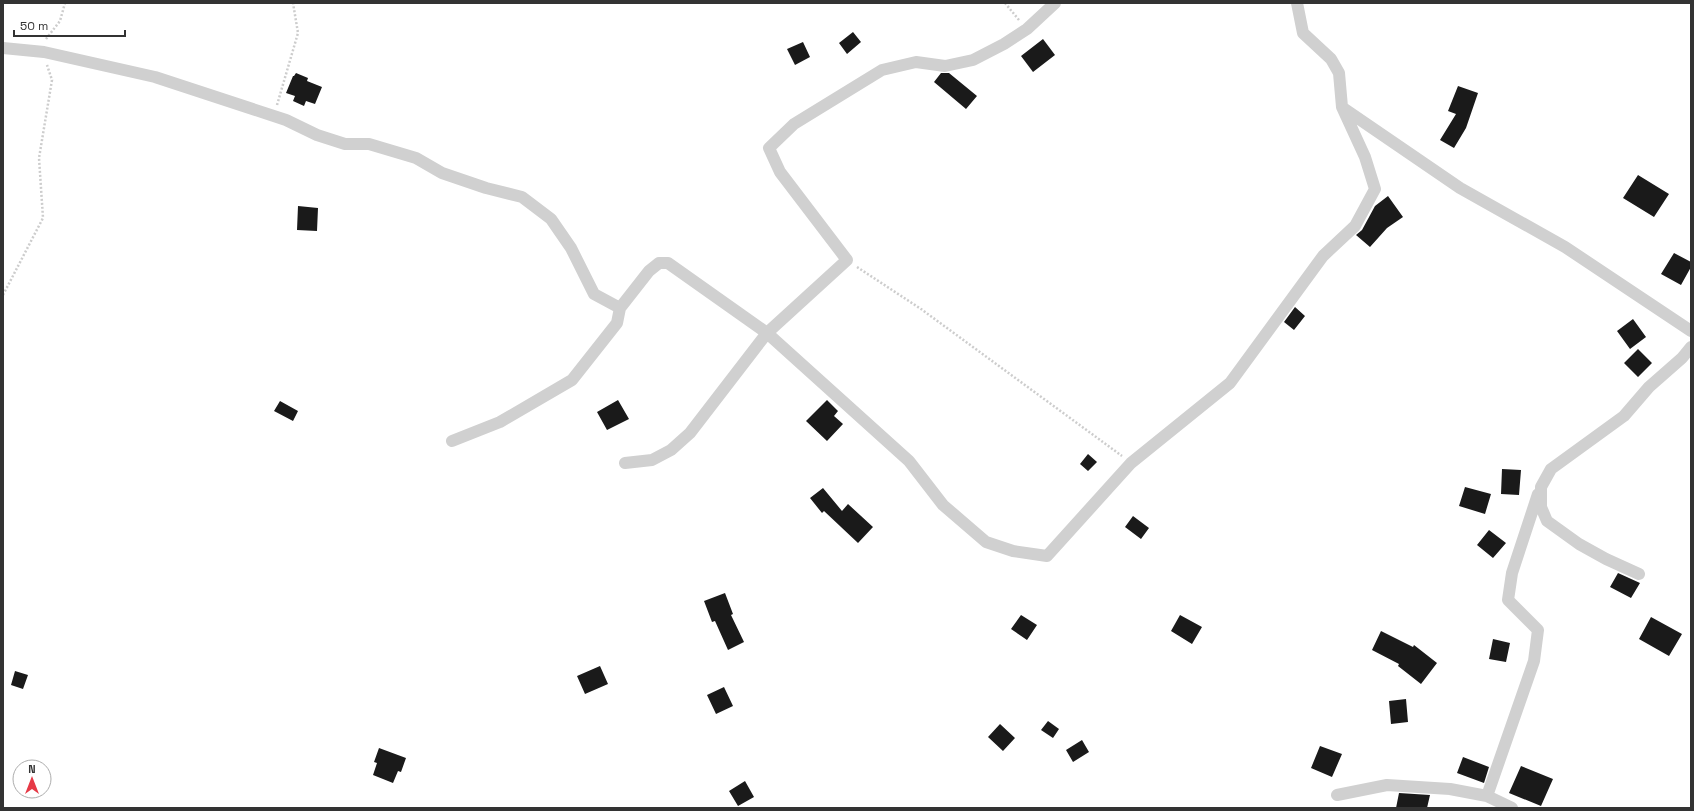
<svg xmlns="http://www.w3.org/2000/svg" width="1694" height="811" font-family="'Space Grotesk',sans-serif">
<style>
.building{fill:#1a1a1a}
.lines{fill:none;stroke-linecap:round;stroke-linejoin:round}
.path{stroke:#cdcdcd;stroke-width:2.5;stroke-dasharray:2 2;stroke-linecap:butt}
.minor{stroke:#d0d0d0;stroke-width:12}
</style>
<rect width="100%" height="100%" fill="#fff"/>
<path class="building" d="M853 32 861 42 847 54 839 43Z
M1043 39 1055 55 1033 72 1021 56Z
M803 42 810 57 795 65 787 49Z
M296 73 308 78 307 81 322 87 315 104 306 101 304 106 293 101 295 96 286 93 293 76H294Z
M941 73H949L977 96 966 109 934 82Z
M1458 86 1478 93 1466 128 1454 148 1440 140 1456 114 1448 111Z
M1638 175 1669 194 1654 217 1623 198Z
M1388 196 1403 217 1387 228 1370 247 1356 235 1362 230 1375 206Z
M298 206 318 208 317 231 297 230Z
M1674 253 1691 262V267L1681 285 1661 274Z
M1295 307 1305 316 1294 330 1284 322Z
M1633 319 1646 337 1630 349 1617 331Z
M1638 349 1652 363 1638 377 1624 363Z
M618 400 629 419 607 430 597 412Z
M827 400 838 411 834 416 843 424 827 441 806 421Z
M280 401 298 411 293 421 274 411Z
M1088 454 1097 462 1088 471 1080 464Z
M1502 469 1521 470 1519 495 1501 494Z
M1465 487 1491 494 1485 514 1459 506Z
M823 488 842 511 848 504 873 527 858 543 824 511 822 513 810 498Z
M1133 516 1149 528 1141 539 1125 527Z
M1489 530 1506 543 1493 558 1477 545Z
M1618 573 1640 583 1631 598 1610 587Z
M725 593 733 614 731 615 744 642 728 650 715 621 712 622 704 601Z
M1021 615 1037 625 1027 640 1011 629Z
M1180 615 1202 627 1192 644 1171 631Z
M1651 617 1682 634 1669 656 1639 639Z
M1381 631 1413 647 1414 645 1437 663 1421 684 1398 666 1399 664 1372 650Z
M1493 639 1510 643 1506 662 1489 659Z
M600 666 608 684 585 694 577 676Z
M15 671 28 675 23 689 11 685Z
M724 687 733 706 716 714 707 695Z
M1406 699 1408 722 1391 724 1389 701Z
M1048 721 1059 729 1053 738 1041 730Z
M1000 724 1015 738 1003 751 988 737Z
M1082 740 1089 752 1073 762 1066 750Z
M1320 746 1342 754 1332 777 1311 768Z
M379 748 406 758 401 772 398 771 393 783 373 775 377 763 374 762Z
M1463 757 1489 767 1484 783 1457 773Z
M1521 766 1553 779 1541 806 1509 793Z
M745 781 754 797 738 806 729 791Z
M1399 793 1430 795 1427 808H1396Z"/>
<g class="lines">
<path class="path" d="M1005 3 1019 20
M46 39 60 21 65 3
M277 105 298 33 293 3
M857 267 921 309 1122 456
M3 295 43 218 39 158 52 80 47 65"/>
<path class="minor" d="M3 48 44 52 155 77 286 120 317 135 345 144H369L416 158 442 173 486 188 522 197 551 219 571 248 594 294 620 308 617 323 572 380 500 422 452 441
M1343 108 1460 188 1565 247 1691 331
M620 308 649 271 659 263H668L767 333 847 260 780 172 769 148 794 124 882 70 916 62 945 66 973 60 1004 44 1027 29 1055 3
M625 463 652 460 671 450 690 433 767 333 909 461 943 505 986 542 1013 551 1047 556 1131 463 1230 383 1323 256 1355 226 1375 189 1365 157 1342 107 1339 73 1331 59 1303 33 1297 3
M1639 574 1606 559 1579 544 1547 521 1541 507V487L1551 469 1624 416 1649 387 1682 358 1691 347
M1337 795 1387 785 1450 789 1487 796 1512 808
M1487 796 1534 661 1538 630 1508 600 1512 573 1538 494"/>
</g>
<rect width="1694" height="811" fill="none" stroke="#333333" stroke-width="8"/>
<g transform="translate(32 779)"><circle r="19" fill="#ffffff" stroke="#adadad"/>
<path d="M0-3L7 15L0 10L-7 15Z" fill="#e63946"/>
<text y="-6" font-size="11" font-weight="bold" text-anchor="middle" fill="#333333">N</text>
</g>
<path d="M14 30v6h111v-6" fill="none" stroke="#333333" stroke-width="2"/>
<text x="20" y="30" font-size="12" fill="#333333" stroke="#ffffff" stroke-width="3" paint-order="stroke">50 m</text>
</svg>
